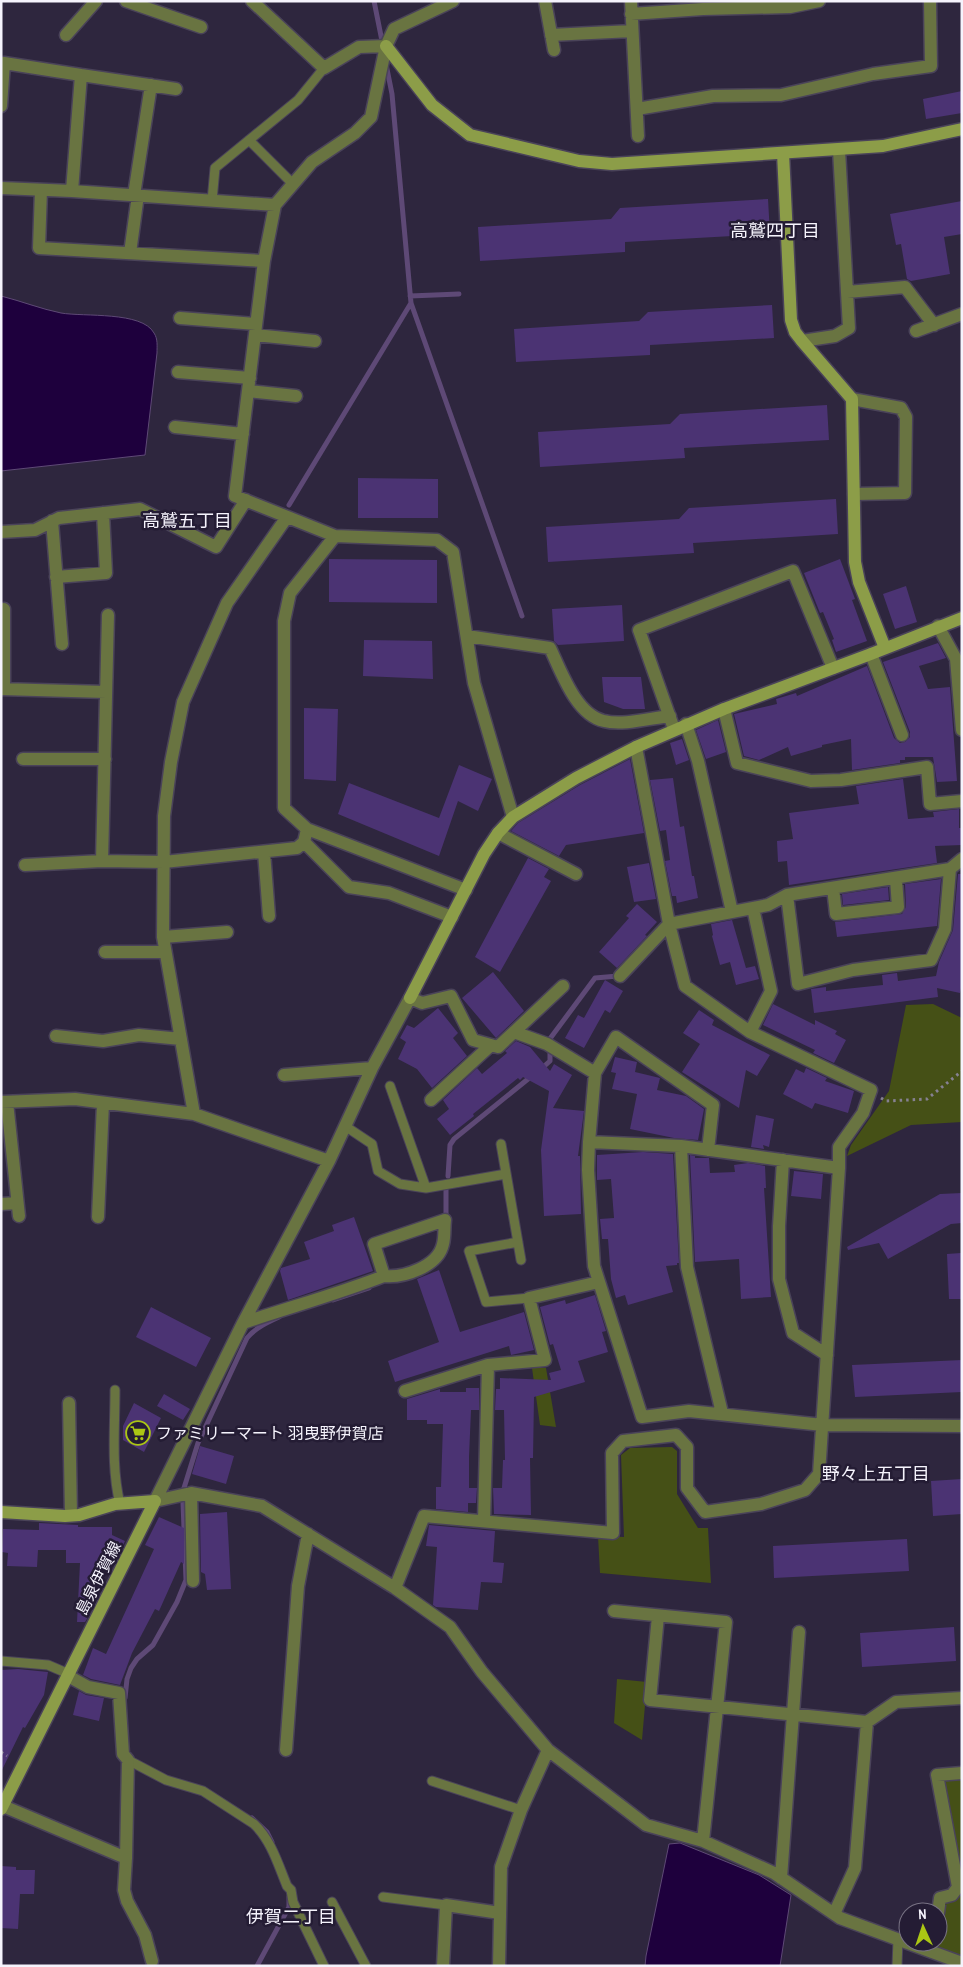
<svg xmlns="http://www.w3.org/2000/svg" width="963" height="1967" font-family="'Archivo Narrow','Noto Sans JP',sans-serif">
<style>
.green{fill:#455016}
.water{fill:#1e003d;stroke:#5e4976}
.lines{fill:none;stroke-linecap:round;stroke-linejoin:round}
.stream{stroke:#5e4976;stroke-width:5}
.building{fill:#4b3373}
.lane-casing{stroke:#4a4359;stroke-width:11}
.street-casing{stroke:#4a4359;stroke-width:15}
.secondary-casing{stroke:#4a4359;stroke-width:15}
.path{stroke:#868192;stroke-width:3;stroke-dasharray:2.5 4;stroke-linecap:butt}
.lane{stroke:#697441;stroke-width:9}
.street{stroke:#697441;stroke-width:12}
.secondary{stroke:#8c9d48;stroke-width:12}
.labels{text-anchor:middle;stroke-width:5;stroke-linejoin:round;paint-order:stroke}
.poi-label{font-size:16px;fill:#f5f3fc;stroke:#241c34;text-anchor:start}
.street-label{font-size:16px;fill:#f5f3fc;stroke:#241c34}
.neighbourhood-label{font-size:18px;fill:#f5f3fc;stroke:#241c34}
</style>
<rect width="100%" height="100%" fill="#2e263e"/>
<path class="green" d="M933 1004 962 1018V1122L911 1125 847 1156 851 1145 889 1091 906 1005Z
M532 1368H546L556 1427 540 1425Z
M672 1447 677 1451V1494L698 1528H708L711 1583 600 1573 598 1536 624 1537 621 1455 630 1448Z
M617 1679 647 1682 642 1740 614 1723Z
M962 1778V1879L943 1780Z
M962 1890V1957L938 1948 946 1902 955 1901Z"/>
<path class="water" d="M1 296C21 301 41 309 61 313 84 317 142 311 154 333 158 339 157 346 157 353L145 455 1 471Z
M680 1843 759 1875 791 1895 780 1966H645L646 1956 669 1844Z"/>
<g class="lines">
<path class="stream" d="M374 1 383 46
M386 64 392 94 411 303 522 616
M410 296 459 294
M289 505 411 303
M549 1040 595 978 618 976
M541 1069 550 1061V1053
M448 1176 450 1145 454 1139 533 1075
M446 1221V1190
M333 1300 369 1288
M184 1488 198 1443 247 1338C255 1328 268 1322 279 1317
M125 1698 127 1679 131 1668 137 1659 153 1645 177 1602 186 1580 183 1503
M252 1818 267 1832 272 1842
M257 1966 289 1907V1897"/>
</g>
<path class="building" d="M962 91V113L926 119 923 99Z
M768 199 770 234 625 242V252L480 261 478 227 611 219 620 208Z
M962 201V234L944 237 950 274 911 281 907 279 901 244 896 245 890 214Z
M772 305 774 338 650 345V355L516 362 514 329 639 321 648 312Z
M827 405 829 440 684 448 685 458 540 467 538 432 670 424 680 414Z
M358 478 438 479V518H358Z
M836 499 838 534 693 543 694 553 548 562 546 527 679 519 689 508Z
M329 559 437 560V603L329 602Z
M840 559 855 599 852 600 867 641 836 652 832 640 834 639 823 612 820 613 804 573Z
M906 586 917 622 895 629 883 594Z
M622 605 624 641 558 645 554 641 552 609Z
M364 640 432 641 433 679 363 676Z
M938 643 946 658 919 666 928 689 950 687 957 781 937 782 933 757H905V760H900V763L852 770 851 739 822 745V747L791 756 788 747 759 760 744 756 734 714 777 704 776 699 796 693 797 696 867 666 894 738 900 743 905 742 910 737V732L883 662Z
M602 677H641L645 709H623L604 702Z
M304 708 338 709 336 781 304 779Z
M718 720 726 752 706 759 696 730Z
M682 739 689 760 676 765 670 743Z
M630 759 644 833 566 845 559 856 511 831 518 823 580 785Z
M459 765 492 779 478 811 458 801 439 856 338 814 349 783 439 818Z
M673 778 680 827 684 826 692 876H694L698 898 677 903 676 896H672L665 861 670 860 666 830 660 831 650 780Z
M903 779 908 819 934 817 933 812 959 809V828H962V845L935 846 937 863 789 885 787 861 778 862 777 841 793 839 789 813 859 804 856 786Z
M528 858 549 869 544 877 551 881 500 972 475 957Z
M649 863 656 899 634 902 627 867Z
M958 874H962V983L960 993 937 988 938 997 814 1013 811 989 826 987V991L883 985 882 975 897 973 898 981 936 976 939 962 953 930Z
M941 879 937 926 837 937 835 922 902 914 906 907 905 884Z
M888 887 889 900 843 905 842 894Z
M637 904 657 922 645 935 647 936 617 968 599 952 629 918 626 916Z
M732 920 746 968 755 966 759 979 736 985 730 962 720 965 712 936 713 935 711 924Z
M493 972 524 1011 496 1038 462 998Z
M605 980 623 991 610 1013 605 1010 584 1048 565 1038 578 1015 584 1018Z
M773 1004 815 1025V1020L837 1031 835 1034 846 1040 834 1063 813 1053 815 1050 763 1025Z
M438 1008 458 1033 453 1038 467 1056 432 1088 417 1069 398 1059 406 1042 400 1038 407 1025 414 1028Z
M699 1010 714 1020 712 1025 770 1055 757 1076 746 1070 739 1108 682 1072 700 1044 683 1033Z
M516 1041 530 1047 550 1071 554 1064 572 1075 553 1108 584 1111 578 1156H580L581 1214 544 1216 541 1150 549 1091 523 1077 520 1080 518 1078 473 1114 474 1116 450 1135 437 1119 449 1109 443 1100 477 1068 482 1074 507 1053 505 1051Z
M615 1057 637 1062 635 1072 660 1078 657 1090 686 1096 704 1109 698 1140 674 1138 630 1129 637 1094 612 1089 616 1073 611 1072Z
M806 1068 827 1078 825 1081 854 1091 848 1113 815 1103 812 1109 783 1094 796 1069 804 1073Z
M756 1115 774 1119 769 1147 763 1145 764 1149 751 1147Z
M643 1152 673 1154 679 1263H677V1265L666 1266 673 1292 628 1305 625 1295 616 1298 611 1279 608 1239H602L600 1219 614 1218 611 1179 597 1180V1155Z
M690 1155 695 1156V1158H709L710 1173 735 1172 734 1165 748 1163 765 1166 766 1188H764L771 1297 741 1299 739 1259 695 1262Z
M794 1171 823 1174 821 1199 791 1196Z
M962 1193V1223L951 1224 888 1259 879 1243 848 1250 847 1247 940 1194Z
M354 1217 373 1271 288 1300 280 1271 281 1268 310 1259 304 1242 334 1231 332 1225Z
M961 1253 962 1299H949L947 1254Z
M439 1270 460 1332 524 1312 534 1350 511 1355 509 1346 395 1382 388 1361 439 1342 417 1279Z
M595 1295 606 1331 602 1332 608 1352 578 1361 585 1382 534 1397 533 1458H530L531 1515 494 1514 493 1488H502L503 1460H505L504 1410H495L496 1389H500V1378L551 1380 549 1373 561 1370 553 1344 550 1345 540 1307 565 1300 566 1304Z
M151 1307 211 1338 196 1367 136 1337Z
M962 1360V1392L855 1397 852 1365Z
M466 1388H479V1410H471L469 1457V1488H477L476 1503H468V1512L436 1509V1487H441L443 1424H427V1420H407V1399L440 1389V1392H466Z
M164 1394 190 1409 183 1420 157 1406Z
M134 1403 161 1418 144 1452 123 1440V1426Z
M200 1446 234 1456 226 1484 192 1474Z
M962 1479V1514L933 1516 931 1481Z
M227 1512 231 1589 207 1590 205 1574 201 1572 200 1514Z
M159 1517 184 1528V1564L181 1562 159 1611 155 1609 132 1653 120 1685 91 1679 83 1675 93 1648 106 1654 154 1549 145 1545Z
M39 1523 78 1525V1527H112V1535L125 1541 115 1562 103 1556V1571H96L95 1595 91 1594 90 1614 85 1622H77L80 1563H66V1550H38L37 1567 7 1566 8 1553 2 1552 3 1529 39 1530Z
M429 1525 495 1531 493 1562 504 1563 502 1583 481 1582 478 1610 436 1607 433 1605 437 1547 426 1546Z
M907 1539 909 1571 774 1578 773 1546Z
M954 1627 956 1661 862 1667 860 1633Z
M18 1669 48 1672 44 1695 25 1728 23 1727 1 1772V1670Z
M79 1691 86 1695 104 1698 99 1721 73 1715Z
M1 1866 16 1867V1870H35L34 1894H20L18 1929 1 1928Z"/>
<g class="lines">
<g class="lane-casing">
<path id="lane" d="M249 140 292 183
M212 201 215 168 298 100 324 68
M390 1086 426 1188
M345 1126 372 1144 378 1171 400 1184 426 1188 506 1174
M501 1144 521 1260
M518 1242 469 1251 486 1302 529 1298
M115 1390C115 1429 111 1467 120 1504
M1 1661 48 1665 69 1674
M128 1760 166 1780 203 1791 254 1824C271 1840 278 1864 287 1886L291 1890 293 1902 324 1966
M432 1781 521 1810
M383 1897 446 1905
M332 1902 366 1966
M897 1966 898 1939"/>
</g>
<g class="street-casing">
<path id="street" d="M126 1 201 27
M252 1 324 68 359 47 386 46
M545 1 554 50
M631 1 638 136
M631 14 703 9 790 7 819 1
M66 35 96 1
M551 35 632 31
M81 75 176 89
M1 106 4 63 81 75 72 191
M637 109 713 96 781 95 873 74 931 66 930 1
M1 188 72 191 275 205
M41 190 39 248 264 261
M134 195 151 85
M130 253 138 195
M847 292 905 287 934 325
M180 318 256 324
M916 331 962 314
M255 335 315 341
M802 341 835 336 849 328 839 150
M178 372 250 378
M248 391 296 396
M852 399 901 408 906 417 905 493 854 494
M175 427 243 434
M52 521 62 644
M1 532 35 530 59 518 140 509 216 547 246 500
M335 536 235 496 264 261 275 205 312 162 355 133 371 117 386 46 394 29 453 1
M56 577 106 573 103 513
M1 610 4 609V689
M938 626 956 659 962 730
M467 636 550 648C561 671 576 715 604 721 622 726 651 718 670 716
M871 654 902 735
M1 689 106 692
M724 709 737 763 811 781 841 780 927 767 930 804 962 801
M686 724 698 761 732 912
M674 729 639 630 793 571 833 668
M23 759H105
M498 833 576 874
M304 842 349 887 389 893 452 917
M264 852 269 916
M102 861 108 615
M25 865 102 861 164 862 297 848 304 842 307 829
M833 888 836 914 898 907 896 879
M466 890 307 829 284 808V621L290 593 335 536 437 540 453 552 474 683 513 817
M787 895 798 984 853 970 931 960 945 929 950 869
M163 937 227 932
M105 952H165
M620 976 669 924 768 905 787 895 950 869 962 859
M514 1032 547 1044 595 1073
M750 1032 771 991 753 908
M56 1036 103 1041 139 1035 181 1039
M284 1075 372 1068
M431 1100 491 1045
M1 1102 75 1099 194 1114 329 1161
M7 1102 19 1216
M194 1114 163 937 164 816 171 762 183 702 227 603 287 517
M589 1142 681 1146 839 1168
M681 1146 687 1267 722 1413
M708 1150 713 1105 616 1037 595 1073 589 1142 588 1170 594 1266 642 1417 689 1411 823 1425 962 1426
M783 1160 779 1226V1279L793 1333 827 1355
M1 1204 17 1203
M98 1217 103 1103
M445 1220C444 1228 445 1237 443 1244 438 1267 403 1278 384 1276L374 1244Z
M243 1323C290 1307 338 1294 384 1276
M405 1391 488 1365 545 1360 529 1298 599 1282
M69 1403 71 1515
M191 1493 193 1581
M155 1501 191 1493 262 1506 395 1588 450 1627 482 1672 548 1750 646 1825 703 1841 774 1873 840 1918 962 1963
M155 1501 243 1323 329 1161 372 1068 410 998 422 1003 451 996 473 1040 498 1047 563 986
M484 1521 488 1365
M395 1588 424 1516 613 1533 612 1453 623 1441 676 1435 687 1447V1488L705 1512 761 1504 805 1490 819 1474 839 1168V1147L863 1113 871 1090 750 1032 685 986 669 924 636 747
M614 1611 726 1622 703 1841
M658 1616 650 1700 867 1722
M68 1676 88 1687 119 1693 123 1754 128 1760 126 1858 124 1890 127 1901 145 1935 152 1961
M286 1750 298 1586 308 1534
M3 1806 126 1858
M781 1878 799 1632
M938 1913 940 1898 952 1895 958 1887 937 1775 962 1773
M834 1914 855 1868 867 1722 896 1702 962 1698
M443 1966 446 1905 500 1913
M499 1966 501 1867 521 1810 548 1750"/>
</g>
<g class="secondary-casing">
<path id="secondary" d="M386 46 432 105 470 135 579 161 612 164 883 146 962 129
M783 153 791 320 795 332 802 341 852 399 855 562 859 582 885 648
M410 998 484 854 498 833 513 817 576 778 636 747 724 709 871 654 962 618
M1 1512 65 1516 79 1515 115 1504 155 1501
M1 1809 155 1501"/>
</g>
<path class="path" d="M881 1098 886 1101 927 1099 962 1071
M1 1752 7 1756"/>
<use href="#lane" class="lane"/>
<use href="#street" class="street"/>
<use href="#secondary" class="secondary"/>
</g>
<defs>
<g id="supermarket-ring" transform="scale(1.25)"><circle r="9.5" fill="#241c34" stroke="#abc614" stroke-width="1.5"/><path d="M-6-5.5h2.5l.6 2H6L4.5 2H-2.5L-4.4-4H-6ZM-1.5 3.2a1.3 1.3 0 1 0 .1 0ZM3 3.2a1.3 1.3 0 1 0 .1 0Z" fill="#abc614"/></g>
</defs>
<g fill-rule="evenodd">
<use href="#supermarket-ring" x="138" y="1433"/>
</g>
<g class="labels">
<g class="poi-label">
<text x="156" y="1439">ファミリーマート 羽曳野伊賀店</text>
</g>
<g class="street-label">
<text transform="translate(98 1578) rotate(-63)" y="6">島泉伊賀線</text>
</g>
<g class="neighbourhood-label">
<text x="775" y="237">高鷲四丁目</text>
<text x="187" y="527">高鷲五丁目</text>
<text x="876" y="1480">野々上五丁目</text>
<text x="291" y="1923">伊賀二丁目</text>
</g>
</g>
<rect width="963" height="1967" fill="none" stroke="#f5f3fc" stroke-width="5"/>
<g transform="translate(923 1927) rotate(357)"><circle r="24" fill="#241c34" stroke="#787284"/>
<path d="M0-4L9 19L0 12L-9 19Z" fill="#abc614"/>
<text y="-8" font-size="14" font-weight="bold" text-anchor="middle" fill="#f5f3fc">N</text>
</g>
</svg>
